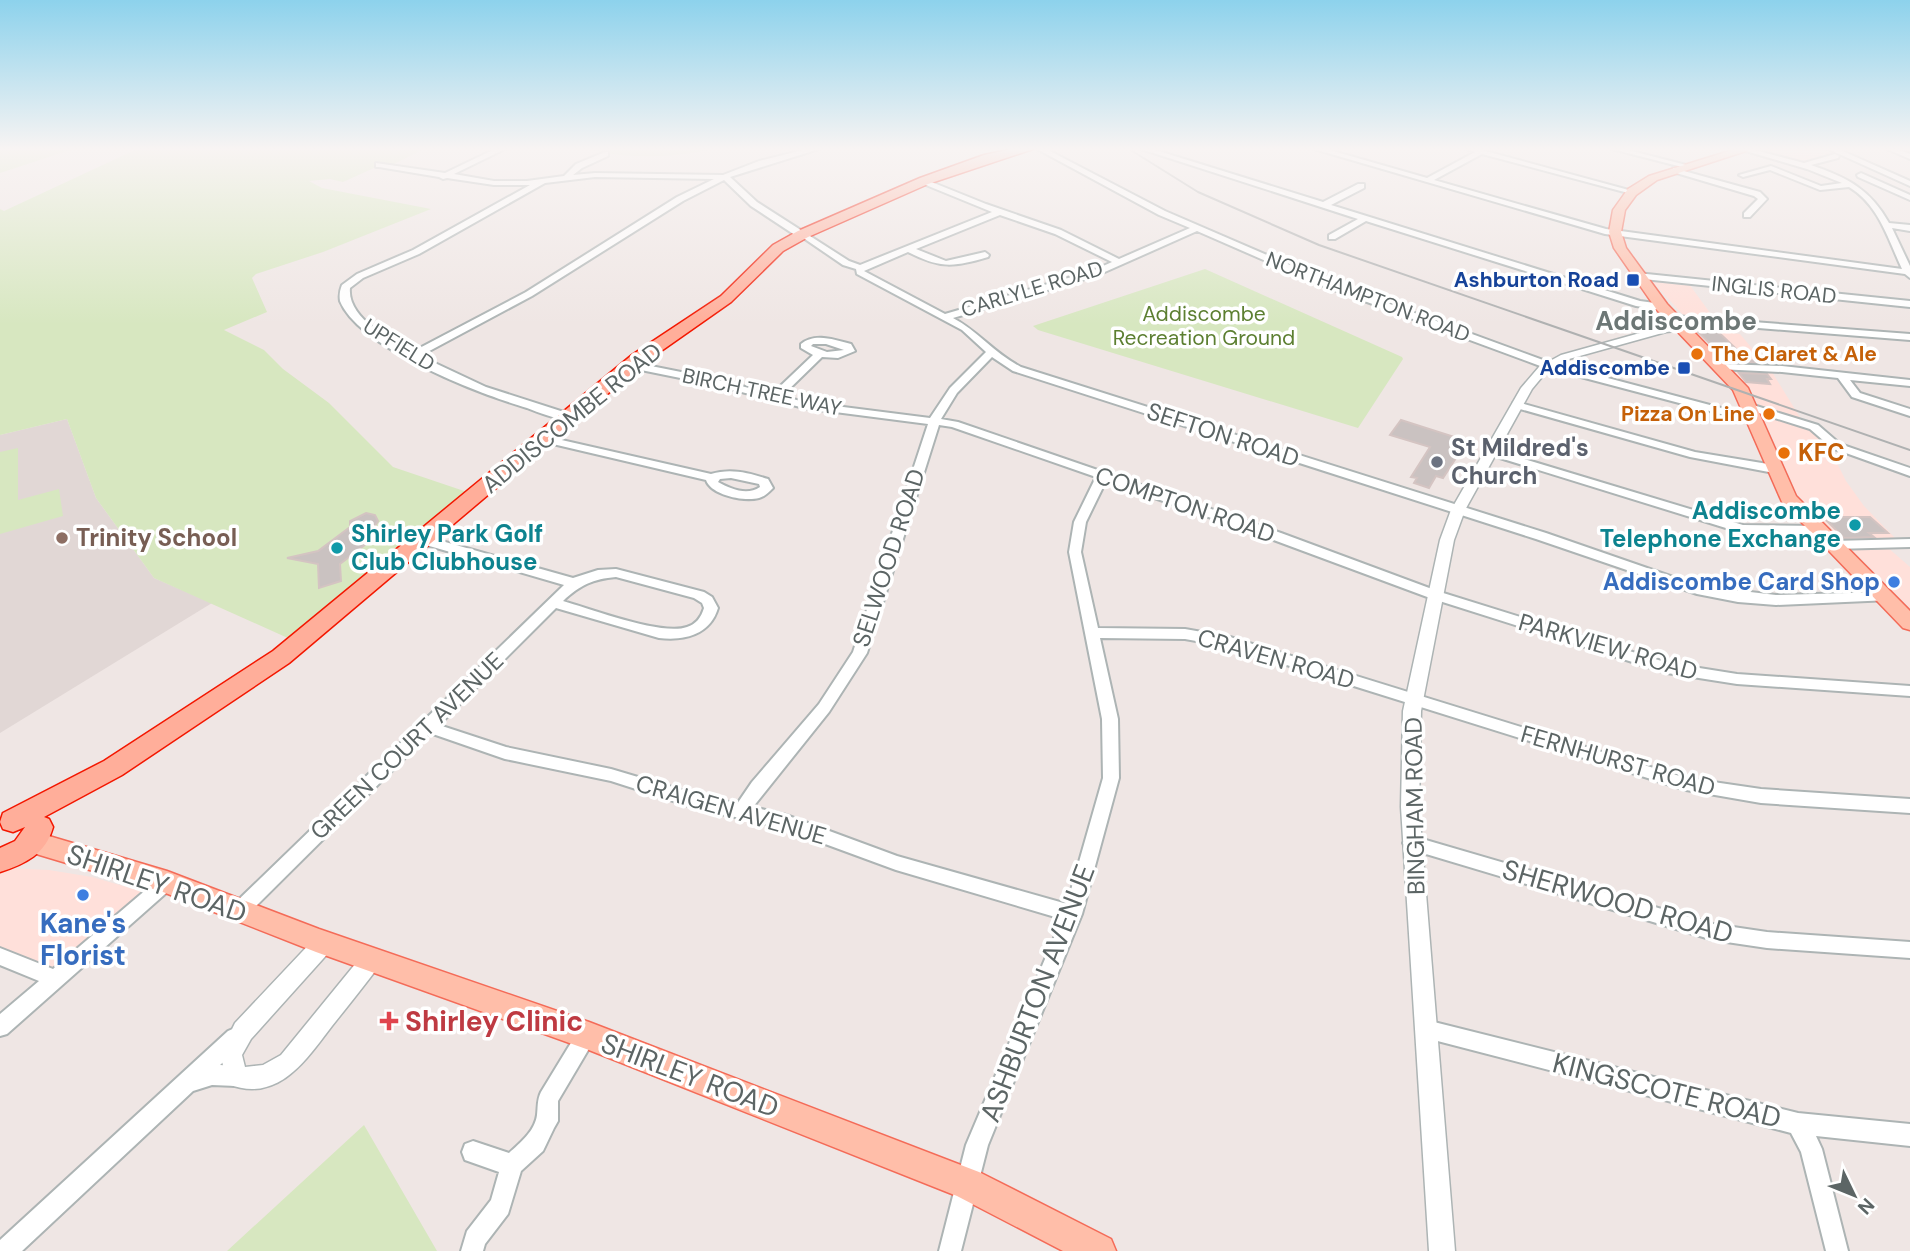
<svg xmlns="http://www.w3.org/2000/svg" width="1910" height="1251" font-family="'DM Sans',sans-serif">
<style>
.commercial{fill:#ffe0da}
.education{fill:#e1d7d5}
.green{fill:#d7e7c0}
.building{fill:#cac2c1;stroke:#d4c4c2;stroke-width:2}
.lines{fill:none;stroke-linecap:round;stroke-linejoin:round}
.minor-casing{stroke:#adb4b4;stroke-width:4}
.tertiary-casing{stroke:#adb4b4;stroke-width:3}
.primary-casing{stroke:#f46b58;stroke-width:3}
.trunk-casing{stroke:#f31700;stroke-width:3}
.minor{fill:#fff;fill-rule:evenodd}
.tertiary{fill:#fff;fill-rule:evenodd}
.primary{fill:#ffbea9;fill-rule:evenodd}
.trunk{fill:#ffae9a;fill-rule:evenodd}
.tram{stroke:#afb1b1;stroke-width:2}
.transit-dot{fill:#1a4fb4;stroke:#fff;stroke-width:2.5}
.food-dot{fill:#e8710a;stroke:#fff;stroke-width:2.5}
.worship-dot{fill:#6b7280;stroke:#fff;stroke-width:2.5}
.culture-dot{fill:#0f9aa8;stroke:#fff;stroke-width:2.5}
.education-dot{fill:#8d6e63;stroke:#fff;stroke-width:2.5}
.shop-dot{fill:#3f7fe0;stroke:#fff;stroke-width:2.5}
.health-dot{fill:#e0444e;stroke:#fff;stroke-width:2.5}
.labels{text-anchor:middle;stroke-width:7;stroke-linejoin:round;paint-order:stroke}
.far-transit-label{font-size:21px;font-weight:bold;fill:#164399;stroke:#fff;text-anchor:end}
.far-street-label{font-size:21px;fill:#5c6565;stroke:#fff}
.far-park-label{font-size:21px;fill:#5c7f31;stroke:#fff}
.far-food-label{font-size:21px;font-weight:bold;fill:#c56008;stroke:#fff;text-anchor:start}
.street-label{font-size:24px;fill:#5c6565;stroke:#fff}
.worship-label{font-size:24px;font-weight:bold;fill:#5b616d;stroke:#fff;text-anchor:start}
.food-label{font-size:24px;font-weight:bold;fill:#c56008;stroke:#fff;text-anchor:start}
.culture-label{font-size:24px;font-weight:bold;fill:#0d838f;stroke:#fff;text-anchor:end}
.education-label{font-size:24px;font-weight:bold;fill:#785e54;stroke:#fff;text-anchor:start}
.shop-label{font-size:24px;font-weight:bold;fill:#366cbe;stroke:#fff;text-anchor:end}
.far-district-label{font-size:26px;font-weight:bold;fill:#6d7776;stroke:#fff}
.near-street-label{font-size:28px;fill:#5c6565;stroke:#fff}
.near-shop-label{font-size:28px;font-weight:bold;fill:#366cbe;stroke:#fff}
.near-health-label{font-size:28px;font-weight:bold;fill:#be3a42;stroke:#fff;text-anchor:start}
</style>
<rect width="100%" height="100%" fill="#efe6e4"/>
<path class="commercial" d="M1765 149H1820L1836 155 1801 165 1757 151Z
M1652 281 1689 284 1724 332 1740 334 1772 372 1806 427 1815 429 1825 439 1846 481 1864 506 1895 538 1878 539 1910 567V608L1797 494 1751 389Z
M0 868 49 870 92 877 151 894 43 984 0 964Z"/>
<path class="education" d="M67 419 96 498 154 578 212 603 0 733V435Z"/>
<path class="green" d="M0 149H73L0 173Z
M137 149H424L392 165 385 163 343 182 330 179 309 181 322 188 431 209 323 252 256 274 252 278 267 312 224 330 264 350 283 369 329 403 393 467 470 493 290 639 154 578 96 498 67 419 0 435V209L4 211Z
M588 149H712C678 158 622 159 588 149Z
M1205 269 1402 357 1403 359 1358 428 1038 330 1033 326Z
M18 448V500L59 489 63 516 0 534V452Z
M364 1125 437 1251H227Z"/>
<path class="building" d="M1691 325 1713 327 1749 361 1756 360 1759 363 1729 362Z
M1739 373 1767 374 1771 379H1767L1770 384 1746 382Z
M1401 420 1467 441 1443 478 1436 476 1429 488 1414 483 1417 478 1411 477 1430 447 1390 435Z
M366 513 375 515 378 521 374 528 394 533 380 544 370 541 340 564 341 581 319 588 318 564 287 558 318 551 350 527V521Z
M1823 517H1870L1888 533H1869L1874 537 1844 538Z"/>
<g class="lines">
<g class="minor-casing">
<path id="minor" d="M495 149H505L454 174 494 181H527L564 176 576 164 605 152H608V156L582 168 573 175 595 173 723 175 759 161 807 149H819L730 177 757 202 849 261 860 265 992 212 921 183 920 181 924 179 986 204 1061 230 1119 259 1190 228 1159 215 1037 149H1046L1165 211 1327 281 1551 363 1759 418V422L1755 423 1543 367 1321 285 1197 231 1098 275 953 318C978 331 995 354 1021 367L1546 533 1699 586 1776 595 1885 592 1890 594 1892 597 1890 600 1776 605 1738 602 1697 594 1536 539 1013 371 992 357 957 393 941 419 958 422 1281 533 1440 592 1668 663 1737 674 1910 686V696L1737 684 1667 673 1430 598 1271 539 1106 481 1086 522 1081 552 1098 628 1185 629 1230 637 1686 778 1761 789 1910 799V813L1761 803 1686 790 1229 647 1185 639 1100 638 1118 719 1119 778 1082 914 988 1145 961 1251H939L966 1145 1062 919 896 870 779 827 695 808 611 781 505 759 430 733 246 916 240 918 234 916 231 910 234 904 564 585 419 543 418 540 424 536 573 578 598 570 616 569 704 592 712 597 718 608C710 635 684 641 659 638L556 608 439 725 506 747 611 769 695 794 737 804 752 782 819 704 853 652 928 424 804 408 710 384 631 368 626 365 631 362 711 378 772 394 813 355 801 348V344C815 332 835 340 851 344L855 351 838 358 822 357 782 396 804 402 930 418 950 388 986 352 962 330 857 274 856 269 843 265 802 237H798L751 206 724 180 683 201 532 296 420 356 486 387 573 415V419C559 421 540 413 527 408 480 394 359 348 340 301 339 295 340 290 342 285L357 274 413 250 530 185H494L447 178 443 179 439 177 379 167H376V163L445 173ZM595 177 714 179 677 197 526 292 412 352C390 339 347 318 350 288L363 278 419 254 545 183ZM1000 215 1055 234 1112 262 1092 271 945 314 864 271 908 252C941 269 954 267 988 257L989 255 985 252 946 261 916 249ZM813 344H826L844 350 827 352 811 346ZM939 425 952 427 1096 477 1074 522 1069 552 1102 719 1103 778 1067 904 897 856 786 815 753 807 829 712 867 653ZM616 577 694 598 702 603 704 608C701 618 696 624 687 627 662 636 591 609 563 601 580 585 593 579 616 577Z
M1141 149H1152L1323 202 1358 184H1364V188L1331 205 1640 301 1662 304 1667 307 1662 310 1636 306 1366 221 1335 239H1329V235L1358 219Z
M1314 149H1326L1427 178 1475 152 1466 149H1478L1636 192 1632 194 1482 154 1434 180 1606 229 1902 269C1888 239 1879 205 1849 187L1820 190 1770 170 1743 177 1739 175 1771 166 1821 186 1842 183 1807 169 1739 149H1751L1804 163 1835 154 1839 156 1838 158 1811 165C1848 178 1870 189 1889 223L1910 225V231L1892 228 1910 266V278L1905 274 1605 234Z
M1612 149H1624L1690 166 1686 168Z
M1828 149H1838L1910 181V186Z
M1887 149H1897L1910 154V159Z
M1673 168 1760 192 1767 199 1750 217H1744V213L1758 199 1754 196 1673 172Z
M1861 173 1910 195V200L1858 177 1857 175Z
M1637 273 1910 301V307L1634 278 1632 276Z
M1674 316 1910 334V340L1671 321V317Z
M1722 364 1782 366 1910 380V386L1850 380 1860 393 1910 409V416L1852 397 1838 378 1782 372 1718 369V365Z
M1517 402 1695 452 1774 465 1780 469 1774 473 1690 457 1513 407V403Z
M1750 404 1818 425 1840 444 1910 468V476L1832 448 1810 429 1746 409 1745 407Z
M544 436 711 474C731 468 749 473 768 479L773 488C769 492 764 497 759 498 744 502 711 495 706 480L540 441 538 439ZM731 478 759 484 760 487C747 496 731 489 718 482L720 479Z
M1491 449 1743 525 1818 526 1824 530 1818 534 1762 535 1742 533 1487 454 1485 452Z
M1910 539V547L1833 549 1827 545 1833 541Z
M1412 836 1713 924 1767 932 1910 942V958L1767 948 1713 940 1406 848 1403 843 1406 838Z
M167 874 173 877 176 882 173 887 7 1034 0 1036V1014L39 981 0 965V948L53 969 161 877Z
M1426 1020 1798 1113 1910 1124V1146L1816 1136 1822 1149 1848 1251H1826L1801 1152 1791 1133 1426 1038 1419 1036 1416 1029 1419 1022Z
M587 1025 594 1028 597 1035 558 1101V1121L554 1128 543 1151 521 1171 508 1214 485 1244 483 1251H461L467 1231 491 1200 499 1172 465 1160 462 1152 465 1144 473 1141 509 1153C520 1143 535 1131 537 1115 538 1107 537 1100 541 1092L580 1028Z
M235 1028 242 1031 245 1038 242 1045 220 1065 236 1066 243 1069 246 1076 243 1083 236 1086 212 1085 193 1091 22 1251H0V1240L228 1031Z"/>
</g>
<g class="tertiary-casing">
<path id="tertiary" d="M1682 325 1686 326V330L1666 332 1569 359 1547 371 1532 389 1465 510 1454 540 1421 711 1419 807 1455 1251H1429L1401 807 1403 711 1440 540 1451 510 1521 388 1539 367 1561 355 1665 326Z
M324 934 331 936 334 943 331 950 251 1039 242 1055 245 1067 263 1065 281 1055 365 952 372 949 379 952 383 959 379 966C364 986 348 1006 332 1026 306 1060 278 1104 228 1084L220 1054 235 1023 317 936Z"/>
</g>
<g class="primary-casing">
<path id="primary" d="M1736 149H1752L1657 180 1636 195 1625 210 1621 232 1626 248 1667 304 1748 388 1796 496 1910 611V630L1903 628 1782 502 1733 390 1657 310 1614 248 1609 232 1613 210 1628 189 1649 176Z
M32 831 167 871 319 929 589 1022 979 1172 1111 1239 1116 1251H1063L957 1196 589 1050 316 952 163 892 23 850 19 842 23 834Z"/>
</g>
<g class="trunk-casing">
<path id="trunk" d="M1012 149H1033L928 184 808 237 783 251 731 302 644 363 289 663 122 775 44 817 49 819 53 827C46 854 25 864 0 872V848L15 841 25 827 13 832 3 829 0 822 3 813 104 761 273 651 632 355 721 296 773 245 798 231 920 178 984 155Z"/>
</g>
<use href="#minor" class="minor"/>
<use href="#tertiary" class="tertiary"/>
<use href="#primary" class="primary"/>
<use href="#trunk" class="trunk"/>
<path class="tram" d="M1129 149 1198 192 1319 245 1910 450"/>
</g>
<linearGradient id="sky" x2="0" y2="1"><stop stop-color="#8dd2ec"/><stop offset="0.46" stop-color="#f8f4f3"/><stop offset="1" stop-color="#f8f4f3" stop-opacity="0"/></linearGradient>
<rect width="1910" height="324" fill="url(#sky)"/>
<g class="transit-dot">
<rect x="1626" y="273" width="14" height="14" rx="3.5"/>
<rect x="1677" y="361" width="14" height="14" rx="3.5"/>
</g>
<g class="food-dot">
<circle cx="1697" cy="354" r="7"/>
<circle cx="1769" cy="414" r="7"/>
<circle cx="1784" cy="453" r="7"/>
</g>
<circle class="worship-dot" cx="1437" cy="462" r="7"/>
<g class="culture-dot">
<circle cx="1855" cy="525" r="7"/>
<circle cx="337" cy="548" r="7"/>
</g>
<circle class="education-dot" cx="62" cy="538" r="7"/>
<g class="shop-dot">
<circle cx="1894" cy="582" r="7"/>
<circle cx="83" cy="895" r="7"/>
</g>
<path class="health-dot" d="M385.5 1010.5h7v7h7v7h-7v7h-7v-7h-7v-7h7z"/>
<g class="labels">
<g class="far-transit-label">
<text x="1619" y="287">Ashburton Road</text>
<text x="1670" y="375">Addiscombe</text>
</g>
<g class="far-street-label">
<text transform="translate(1032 289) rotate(-17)" y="7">CARLYLE ROAD</text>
<text transform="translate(1774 290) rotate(6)" y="7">INGLIS ROAD</text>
<text transform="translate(1368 297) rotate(21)" y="7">NORTHAMPTON ROAD</text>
<text transform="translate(399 345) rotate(32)" y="7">UPFIELD</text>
<text transform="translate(762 392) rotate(12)" y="7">BIRCH TREE WAY</text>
</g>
<g class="far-park-label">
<text x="1204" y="321">Addiscombe<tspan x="1204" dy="24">Recreation Ground</tspan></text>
</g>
<g class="far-food-label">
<text x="1711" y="361">The Claret &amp; Ale</text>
<text x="1755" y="421" text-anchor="end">Pizza On Line</text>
</g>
<g class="street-label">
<text transform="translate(572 418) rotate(-39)" y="8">ADDISCOMBE ROAD</text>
<text transform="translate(1223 435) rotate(18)" y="8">SEFTON ROAD</text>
<text transform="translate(1185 505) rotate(19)" y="8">COMPTON ROAD</text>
<text transform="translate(889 558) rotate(-72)" y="8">SELWOOD ROAD</text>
<text transform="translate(1608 647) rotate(16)" y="8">PARKVIEW ROAD</text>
<text transform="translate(1276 659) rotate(16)" y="8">CRAVEN ROAD</text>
<text transform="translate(407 746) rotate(-44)" y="8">GREEN COURT AVENUE</text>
<text transform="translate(1618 761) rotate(16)" y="8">FERNHURST ROAD</text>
<text transform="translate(1415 806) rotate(-91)" y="8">BINGHAM ROAD</text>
<text transform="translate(731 810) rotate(16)" y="8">CRAIGEN AVENUE</text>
</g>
<g class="worship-label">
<text x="1451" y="456">St Mildred's<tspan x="1451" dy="28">Church</tspan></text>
</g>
<g class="food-label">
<text x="1798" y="461">KFC</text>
</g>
<g class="culture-label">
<text x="1841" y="519">Addiscombe<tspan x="1841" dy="28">Telephone Exchange</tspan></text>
<text x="351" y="542" text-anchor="start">Shirley Park Golf<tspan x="351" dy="28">Club Clubhouse</tspan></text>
</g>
<g class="education-label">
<text x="76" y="546">Trinity School</text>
</g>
<g class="shop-label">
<text x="1880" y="590">Addiscombe Card Shop</text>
</g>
<g class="far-district-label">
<text x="1676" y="330">Addiscombe</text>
</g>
<g class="near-street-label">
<text transform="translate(157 883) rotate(19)" y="10">SHIRLEY ROAD</text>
<text transform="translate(1618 901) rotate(16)" y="10">SHERWOOD ROAD</text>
<text transform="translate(1037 993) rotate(-69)" y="10">ASHBURTON AVENUE</text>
<text transform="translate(690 1075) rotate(21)" y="10">SHIRLEY ROAD</text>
<text transform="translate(1667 1090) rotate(14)" y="10">KINGSCOTE ROAD</text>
</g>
<g class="near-shop-label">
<text x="83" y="933">Kane's<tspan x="83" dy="32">Florist</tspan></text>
</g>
<g class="near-health-label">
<text x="405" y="1031">Shirley Clinic</text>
</g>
</g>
<g transform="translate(1854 1195) rotate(133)" stroke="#ffffff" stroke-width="5" paint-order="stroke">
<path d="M0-5L12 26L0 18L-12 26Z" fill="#5c6565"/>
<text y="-10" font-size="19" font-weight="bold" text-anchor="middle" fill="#5c6565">N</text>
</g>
</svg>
